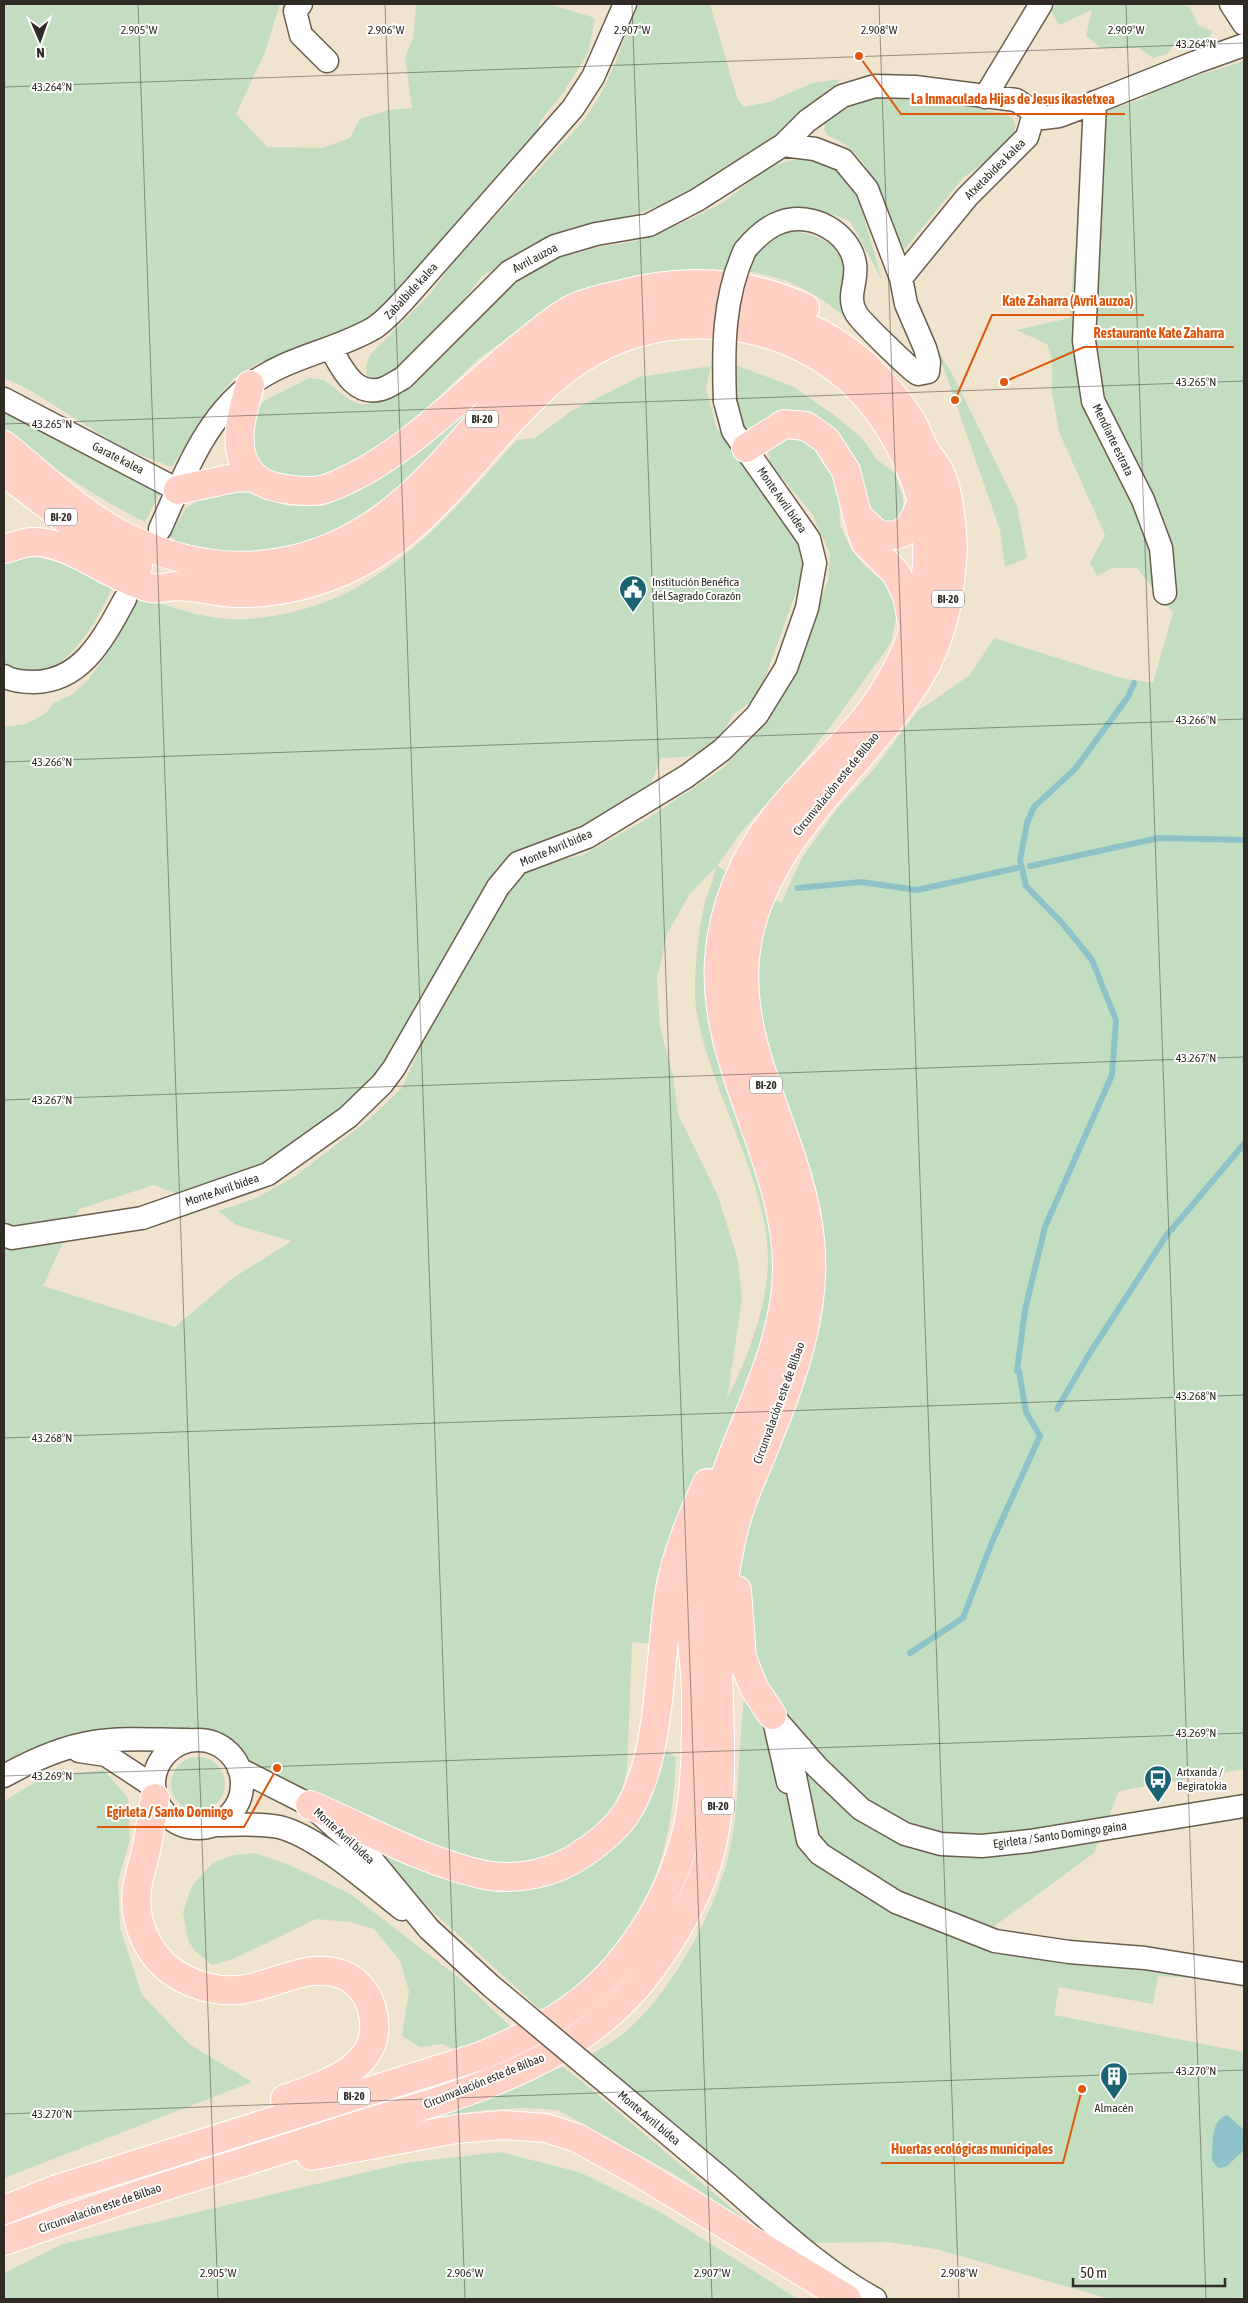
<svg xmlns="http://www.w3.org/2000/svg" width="1248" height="2303" font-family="'Asap Condensed',sans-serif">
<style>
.green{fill:#c3ddc1;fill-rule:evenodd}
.water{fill:#8fc2c8}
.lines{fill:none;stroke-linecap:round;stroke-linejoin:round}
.stream{stroke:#8fc2c8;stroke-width:6}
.minor-casing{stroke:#695e4c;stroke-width:25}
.major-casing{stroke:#fff;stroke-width:30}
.minor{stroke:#fff;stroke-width:22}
.major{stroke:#fed1c4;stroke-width:28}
.minor-bridge-casing{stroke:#695e4c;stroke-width:25;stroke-linecap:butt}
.minor-bridge{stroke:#fff;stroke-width:22}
.ticks{fill:none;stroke:#302b24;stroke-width:1;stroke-opacity:0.45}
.labels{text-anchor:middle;stroke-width:4;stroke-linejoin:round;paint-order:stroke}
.shield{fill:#fff;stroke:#6e6b66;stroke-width:1}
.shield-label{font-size:11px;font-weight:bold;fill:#302b24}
.street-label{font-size:12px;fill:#302b24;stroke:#fff}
.poi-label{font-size:12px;fill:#302b24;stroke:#fff;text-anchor:start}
.ticks-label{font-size:12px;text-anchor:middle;fill:#302b24;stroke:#fff;stroke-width:4;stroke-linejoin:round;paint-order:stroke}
.leader{fill:none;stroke:#df570d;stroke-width:2}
.callout-dot{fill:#df570d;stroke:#fff;stroke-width:2}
.callout-label{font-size:14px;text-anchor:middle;font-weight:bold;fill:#df570d;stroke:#fff;stroke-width:4;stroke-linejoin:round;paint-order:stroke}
</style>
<rect width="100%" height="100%" fill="#f0e4cf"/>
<path class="green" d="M4 4H280L265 52 236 114 267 147 322 148 350 138 360 119 389 110 412 108 405 57 413 39 416 4H549L595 18 588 53 563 93 540 121 537 134 384 311 356 326 258 363 233 379 208 410 172 467 124 449 28 389 4 378Z
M638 4H710L737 98 744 107 769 102 812 83 842 79 774 140 750 158 659 206 630 216 571 228 482 276 461 303 400 368C389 376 380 380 367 380L366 366 370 355 430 294 456 259 584 120C611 84 621 45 638 4Z
M1055 4H1180L1190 7 1198 25 1212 31 1207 46 1178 40 1167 54 1153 58 1139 48H1101L1086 36 1092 10 1059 25 1051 11Z
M1244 61V1769L1119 1791 1094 1853 993 1927 1054 1941 1244 1963V1987H1240L1238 1983 1210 1979 1158 1976 1153 2004 1059 1987 1054 2015 1244 2052V2297L1221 2299H1110L936 2249 888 2242 806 2243 592 2054C603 2047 614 2041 624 2033 671 1995 718 1908 730 1848 737 1815 738 1780 740 1747 742 1716 746 1684 745 1652L632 1642 627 1770 619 1801 601 1827 555 1861 482 1866 402 1834 251 1765C232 1740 211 1732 181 1731L4 1767V1243L65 1238 43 1286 175 1327 233 1278 292 1241 236 1225 218 1211 254 1199 294 1177 367 1121 402 1088 438 1007 509 885 525 868 583 855 645 820 725 767 738 750 758 733 787 688 828 581 830 553 812 514 769 462 768 446 773 438 808 437 835 472 839 497 840 525 851 549 864 565 886 584 897 612 891 643 839 715 795 772 742 831 717 866 781 903 802 858 836 810 873 770 918 711 970 675 994 638 1121 678 1153 683 1173 613 1137 568H1112L1097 576 1090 563 1105 535 1059 432 1052 393V361L1047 344 1016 330 1070 318 1074 255 1096 248 1106 111 1142 99 1178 76 1184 80ZM716 867C714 880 707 893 704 907 698 931 693 983 696 1008 702 1047 717 1084 731 1120 746 1160 763 1200 767 1243 773 1292 749 1356 727 1399L742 1299 738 1260 718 1196 678 1114 673 1076 660 1027 657 979 667 934 689 895Z
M888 95 933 98 1005 114 1013 119 1016 127 1012 140 1002 150 963 178 903 251C888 212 871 150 828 136L824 129 825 122 852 102Z
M800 158C815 161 834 162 846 174 857 185 876 261 882 280L850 221C824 211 785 198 762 223 747 238 736 260 724 278L565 298 478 359 401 434 319 482 279 479 249 455 254 410 267 399 309 378 324 380 350 400 362 405 383 401 411 388 503 289 553 259 599 247 637 241 680 224 724 202 768 167Z
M782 231C809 231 837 240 849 267 856 283 860 314 864 332 827 302 798 278 749 272L746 261Z
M937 349 955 379 1017 506 1027 558 1005 567 1000 530Z
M711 366 706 388 717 429 733 445 799 540 803 552V573L767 672 757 697 733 715 712 750 685 757 661 758 650 786 577 832 518 851 382 1068 357 1096 284 1157 185 1197 154 1185 79 1209 73 1222 4 1228V727L26 724 46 713 54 703 73 694 89 679 115 642 140 596C165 605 190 614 217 618 242 621 267 618 292 612 390 590 453 511 517 440L535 438 573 410 639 377Z
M732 366H738L794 387 838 418 863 439 877 460 895 473 903 497 904 516 892 526 877 524 821 422 754 431 745 429 734 415Z
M512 369 412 478 328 542 246 557 184 547 169 536 186 508 206 496 236 489 288 506H323L361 490 424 443Z
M4 407 161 491 145 522C94 497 49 465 4 431Z
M36 557 57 562 113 585C102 613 73 665 41 671 28 673 15 668 4 663V562Z
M665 1749 676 1758C673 1824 663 1875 628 1932 623 1941 618 1954 610 1961 591 1980 566 1996 544 2013L421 1901 368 1841 428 1874 452 1882 483 1889 516 1888 646 1804 658 1779Z
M171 1784a27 27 0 1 1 54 0a27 27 0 1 1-54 0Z
M104 1770 128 1798 130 1839 118 1881 120 1928 142 1995 189 2044 252 2082 4 2178V1801L44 1777Z
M255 1853 287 1864 349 1893 458 1977 511 2027 457 2051 443 2044 420 2047 402 2036 409 1991 400 1961 374 1929 350 1922 316 1919 233 1959 212 1965 194 1950 188 1940 183 1912 192 1886 213 1863 234 1855Z
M563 2067 584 2083 754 2227 677 2176 558 2110 526 2108 484 2110 419 2120Z
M500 2152 579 2172 660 2212 798 2299H4V2273L63 2244 405 2163Z"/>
<path class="water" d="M1227 2115 1243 2129 1244 2150 1226 2167 1218 2168 1212 2160C1213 2146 1210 2120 1227 2115Z"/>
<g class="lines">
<path class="stream" d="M1030 866 1159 838 1244 840
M798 888 861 882 917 890 1017 868
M1017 1371 1025 1310 1045 1227 1112 1075 1116 1020 1092 960 1063 924 1026 886 1020 860 1027 823 1034 807 1075 769 1128 697 1134 683
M1019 1371 1026 1412 1040 1436 1039 1439
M1057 1409 1088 1356 1166 1236 1244 1144
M910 1653 963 1618 992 1542 1040 1436"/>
<g class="minor-casing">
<path id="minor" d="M301 4 295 11 301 35 327 61
M1231 4 1244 24
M985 97 1041 4
M1095 102 1084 341 1093 401 1143 500 1161 548 1165 593
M745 250C755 238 766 227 781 222 811 211 850 232 855 264 858 282 846 296 856 313 860 321 911 370 918 374L928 372 929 362 925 348 906 304 901 278 867 189 843 160 815 149 783 145
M901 278 967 197 1027 137 1034 114
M331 349C342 368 354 397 382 389 389 387 397 381 403 378L509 272 555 246 596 234 649 225 697 200 783 145 807 121 842 96 875 86 915 87 1016 100 1043 118 1059 116 1078 109 1196 62 1244 45
M4 399 178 490
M160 529C183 478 204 420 250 385 286 357 335 351 374 328 389 318 400 304 412 291L573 108 593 77 625 4
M4 676C12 681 24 682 34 682 83 681 104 637 125 599
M4 1235 12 1238 142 1218 268 1174 348 1117 382 1084 394 1068 498 887 518 863 587 837 687 776 722 750 757 715 786 668 807 608 815 563 809 539 733 431 725 401
M772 1715 817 1767 861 1809 905 1834 941 1844 982 1846 1030 1841 1244 1806
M773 1716 788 1782
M154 1784a44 44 0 1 1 88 0a44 44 0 1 1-88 0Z
M801 1748 795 1759 794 1771 808 1840 820 1854 896 1902 995 1941 1069 1952 1145 1958 1244 1974
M79 1751 106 1755 153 1786
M239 1769 310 1805 372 1860 429 1929
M4 1776C31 1761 61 1747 93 1742 124 1737 157 1740 188 1740
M214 1825C235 1825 258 1823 279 1827 317 1836 370 1884 402 1909
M716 2174C767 2217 816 2267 875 2299"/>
</g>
<g class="major-casing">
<path id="major" d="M250 385C241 415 227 462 262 482 276 490 313 494 328 488 400 461 460 396 519 348 537 334 554 318 574 308 587 302 604 298 618 295 681 278 745 280 805 308
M4 445C43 476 82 516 128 538 230 588 332 569 414 492 461 449 496 394 547 356 598 317 662 300 726 305 777 310 828 331 866 366 882 382 898 400 910 419 916 428 920 441 925 450 936 468 936 461 943 480 949 496 950 514 952 531 954 549 952 565 950 582 947 611 939 639 926 665 874 762 771 825 748 938 727 1044 800 1136 810 1239 818 1316 789 1386 761 1456 750 1482 738 1509 732 1537 726 1565 721 1595 719 1623 714 1703 731 1785 707 1864 695 1901 673 1939 650 1970 584 2061 468 2093 366 2123 322 2137 278 2151 234 2165 156 2188 80 2214 4 2241
M746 448 784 424 806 426 826 440 846 471 861 530 866 543 896 573 907 596 913 627
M4 472 92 539 138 567
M178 490 234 478 254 477
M858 516 877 534C907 541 912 525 922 501
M4 549C9 548 25 542 31 542 63 540 95 566 124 578 126 579 147 588 150 588 160 590 169 586 179 586 198 587 216 592 235 593 273 594 312 585 346 570 489 504 526 313 714 325 756 327 798 341 833 366 873 395 898 434 915 480 945 563 917 653 864 720 837 754 803 781 777 815 744 856 723 906 719 959 712 1066 785 1158 787 1264 788 1331 757 1393 733 1455 721 1486 711 1518 703 1550 696 1578 691 1606 692 1635 693 1659 697 1682 696 1706 696 1744 696 1798 686 1834 669 1901 626 1970 570 2009 542 2029 512 2043 481 2056L57 2189 4 2210
M737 1590 742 1658 754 1688 772 1715
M155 1798C152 1815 150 1833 146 1850 144 1861 140 1872 138 1883 131 1917 146 1954 174 1973 192 1985 216 1992 238 1990 274 1987 304 1962 341 1974 355 1978 367 1993 371 2006 389 2066 329 2083 285 2099
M310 1805C367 1829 424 1862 485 1875 517 1881 555 1873 582 1854 594 1846 607 1836 617 1825 664 1774 658 1656 670 1589 677 1552 692 1517 707 1483
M311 2156 456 2129 503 2125 546 2128 577 2138 640 2173 847 2299"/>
</g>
<use href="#minor" class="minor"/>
<use href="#major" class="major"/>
<g class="minor-bridge-casing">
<path id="minor-bridge" d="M725 401C723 350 723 297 745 250
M429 1929 491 1986 716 2174"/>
</g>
<use href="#minor-bridge" class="minor-bridge"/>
</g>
<path class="ticks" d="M138 4 218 2299M385 4 465 2299M632 4 712 2299M879 4 959 2299M1126 4 1206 2299M4 87 1244 43M4 424 1244 381M4 762 1244 719M4 1100 1244 1057M4 1438 1244 1395M4 1776 1244 1733M4 2114 1244 2070"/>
<defs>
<g id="civic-pin" transform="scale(1.4375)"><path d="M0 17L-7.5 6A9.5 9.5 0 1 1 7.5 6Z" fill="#1b6272" stroke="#fff"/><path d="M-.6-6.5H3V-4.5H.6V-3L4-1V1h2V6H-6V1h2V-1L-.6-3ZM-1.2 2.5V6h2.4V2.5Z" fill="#fff"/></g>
<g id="bus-pin" transform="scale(1.4375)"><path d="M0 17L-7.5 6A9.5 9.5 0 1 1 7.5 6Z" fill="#1b6272" stroke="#fff"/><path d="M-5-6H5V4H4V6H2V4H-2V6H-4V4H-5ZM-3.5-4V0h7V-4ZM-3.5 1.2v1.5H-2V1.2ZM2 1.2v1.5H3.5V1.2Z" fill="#fff"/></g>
<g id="building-pin" transform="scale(1.4375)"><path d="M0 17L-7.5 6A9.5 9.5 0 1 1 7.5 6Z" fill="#1b6272" stroke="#fff"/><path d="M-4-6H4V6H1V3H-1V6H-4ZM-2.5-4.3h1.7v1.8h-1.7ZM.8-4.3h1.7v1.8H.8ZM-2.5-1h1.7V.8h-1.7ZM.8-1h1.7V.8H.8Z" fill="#fff"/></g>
</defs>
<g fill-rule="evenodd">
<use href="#civic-pin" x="633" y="589"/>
<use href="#bus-pin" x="1158" y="1779"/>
<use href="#building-pin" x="1114" y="2076"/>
</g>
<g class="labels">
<g class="shield">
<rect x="466" y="410.5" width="32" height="17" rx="4"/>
<rect x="45" y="508.5" width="32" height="17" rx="4"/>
<rect x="932" y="590.5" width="32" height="17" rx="4"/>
<rect x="750" y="1076.5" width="32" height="17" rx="4"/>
<rect x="702" y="1797.5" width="32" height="17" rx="4"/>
<rect x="338" y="2087.5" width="32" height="17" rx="4"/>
</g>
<g class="shield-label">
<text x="482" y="423">BI-20</text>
<text x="61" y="521">BI-20</text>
<text x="948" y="603">BI-20</text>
<text x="766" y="1089">BI-20</text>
<text x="718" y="1810">BI-20</text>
<text x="354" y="2100">BI-20</text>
</g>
<g class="street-label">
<text transform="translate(995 169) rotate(-45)" y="4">Atxetabidea kalea</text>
<text transform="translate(535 258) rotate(-28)" y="4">Avril auzoa</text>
<text transform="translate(411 291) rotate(-47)" y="4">Zabalbide kalea</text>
<text transform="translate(1113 440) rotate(64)" y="4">Mendiarte estrata</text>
<text transform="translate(118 458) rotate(27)" y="4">Garate kalea</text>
<text transform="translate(782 500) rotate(55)" y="4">Monte Avril bidea</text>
<text transform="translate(836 784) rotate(-51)" y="4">Circunvalación este de Bilbao</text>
<text transform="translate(556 848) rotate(-23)" y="4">Monte Avril bidea</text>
<text transform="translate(222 1190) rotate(-19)" y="4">Monte Avril bidea</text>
<text transform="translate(779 1403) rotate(-70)" y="4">Circunvalación este de Bilbao</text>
<text transform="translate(1060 1835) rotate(-8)" y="4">Egirleta / Santo Domingo gaina</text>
<text transform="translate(344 1836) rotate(42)" y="4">Monte Avril bidea</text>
<text transform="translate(484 2081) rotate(-22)" y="4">Circunvalación este de Bilbao</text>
<text transform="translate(649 2118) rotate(40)" y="4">Monte Avril bidea</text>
<text transform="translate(100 2208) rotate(-19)" y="4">Circunvalación este de Bilbao</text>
</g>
<g class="poi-label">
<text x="652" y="586">Institución Benéfica<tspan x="652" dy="14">del Sagrado Corazón</tspan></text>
<text x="1177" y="1776">Artxanda /<tspan x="1177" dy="14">Begiratokia</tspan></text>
<text x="1114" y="2112" text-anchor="middle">Almacén</text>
</g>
</g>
<g class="ticks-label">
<text x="139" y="34">2.905°W</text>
<text x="386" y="34">2.906°W</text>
<text x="632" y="34">2.907°W</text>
<text x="879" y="34">2.908°W</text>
<text x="1126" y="34">2.909°W</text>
<text x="1196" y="48">43.264°N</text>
<text x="52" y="91">43.264°N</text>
<text x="1196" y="386">43.265°N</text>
<text x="52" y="428">43.265°N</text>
<text x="1196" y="724">43.266°N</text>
<text x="52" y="766">43.266°N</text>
<text x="1196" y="1062">43.267°N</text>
<text x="52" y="1104">43.267°N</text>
<text x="1196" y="1400">43.268°N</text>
<text x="52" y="1442">43.268°N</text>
<text x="1196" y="1737">43.269°N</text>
<text x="52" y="1780">43.269°N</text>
<text x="1196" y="2075">43.270°N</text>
<text x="52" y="2118">43.270°N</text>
<text x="218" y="2277">2.905°W</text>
<text x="465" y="2277">2.906°W</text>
<text x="712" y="2277">2.907°W</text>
<text x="959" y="2277">2.908°W</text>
</g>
<path class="leader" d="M859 56L901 114H1125M955 400L992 315H1144M1004 382L1084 347H1234M277 1768L244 1827H97M1082 2089L1063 2163H881"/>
<g class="callout-dot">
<circle cx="859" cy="56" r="5"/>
<circle cx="955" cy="400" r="5"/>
<circle cx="1004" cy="382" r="5"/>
<circle cx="277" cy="1768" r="5"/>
<circle cx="1082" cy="2089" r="5"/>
</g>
<g class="callout-label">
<text x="1013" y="104">La Inmaculada Hijas de Jesus ikastetxea</text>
<text x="1068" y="306">Kate Zaharra (Avril auzoa)</text>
<text x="1159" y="338">Restaurante Kate Zaharra</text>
<text x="170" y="1817">Egirleta / Santo Domingo</text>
<text x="972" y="2154">Huertas ecológicas municipales</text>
</g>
<rect width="1248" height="2303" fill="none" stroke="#302b24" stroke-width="10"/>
<g transform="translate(40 40) rotate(178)" stroke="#ffffff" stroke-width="4" paint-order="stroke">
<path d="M0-4L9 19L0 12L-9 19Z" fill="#302b24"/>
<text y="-8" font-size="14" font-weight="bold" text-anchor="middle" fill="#302b24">N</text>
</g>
<path d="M1073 2278v8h152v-8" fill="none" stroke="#302b24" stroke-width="2.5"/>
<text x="1080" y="2278" font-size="15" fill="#302b24" stroke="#ffffff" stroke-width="4" paint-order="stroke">50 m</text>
</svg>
